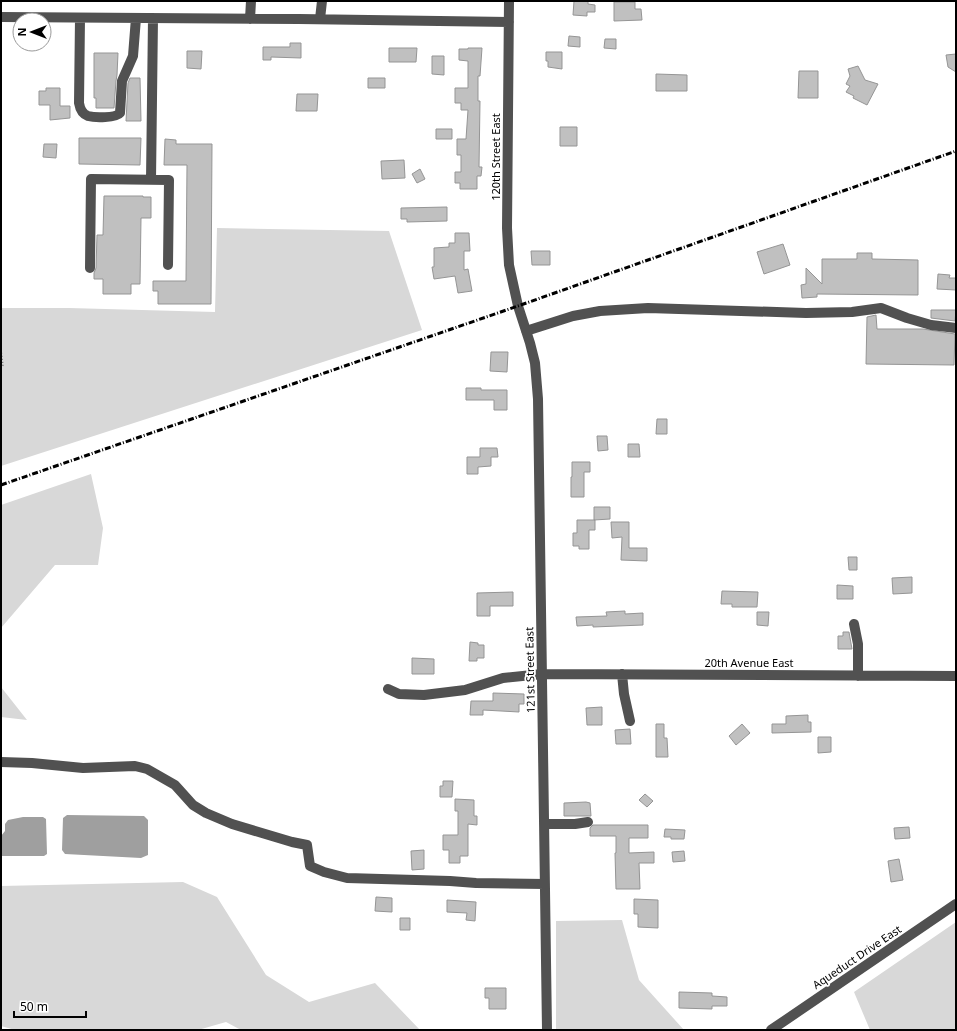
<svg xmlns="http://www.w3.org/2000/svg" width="957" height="1031" font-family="'Noto Sans',sans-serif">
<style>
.green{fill:#d8d8d8}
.water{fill:#9f9f9f}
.building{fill:#c0c0c0;stroke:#959595}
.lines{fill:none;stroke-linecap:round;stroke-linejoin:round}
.path{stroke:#737373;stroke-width:1.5;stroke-dasharray:1 2;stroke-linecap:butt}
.minor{stroke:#515151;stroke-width:10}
.rail{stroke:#000;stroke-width:3;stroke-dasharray:6 2 1 2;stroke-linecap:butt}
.labels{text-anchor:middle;stroke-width:3.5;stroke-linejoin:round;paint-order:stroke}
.street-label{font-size:11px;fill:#000;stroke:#fff}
</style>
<rect width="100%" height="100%" fill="#fff"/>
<path class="green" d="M217 228 389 231 422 330 1 466V308H69L215 312Z
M91 474 103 528 98 565H55L1 628V505Z
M1 687 27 720 1 717Z
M183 882 217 897 266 975 309 1002 375 983 420 1030H241L226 1022 198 1030H15L1 1026V886Z
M622 920 639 980 684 1030H556V921Z
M956 922V1030H870L854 992Z"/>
<path class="water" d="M67 815 144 816 148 820V855L141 858 65 854 62 850 63 818Z
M23 817H43L46 819 47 854 44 856H1V836L5 831V824L8 820Z"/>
<path class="building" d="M574 1H588V4L595 5V12H587V16L573 15Z
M614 2H635V9H641L642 20 614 21Z
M569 36 580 37V47L568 46Z
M605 39H616V49L604 48Z
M290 43H301V58L271 57V60H263V47H290Z
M389 48H417L416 62H389Z
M468 48H482L480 76H478V101H480L479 167H482L481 176H477V189H460V183H455V172H461V155H457V139H466L468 110H461V103H455V88H468V61L459 60V49H468Z
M187 51H202L201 69 187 68Z
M546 52H562V69L548 67V61H546Z
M94 53H118L117 75 116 81 114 108H96V98H94Z
M956 54V72L948 67 946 55Z
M432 56H444V75L432 74Z
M858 66 865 80 878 84 867 105 853 98 854 96 846 92 850 86 846 84 850 76 848 69Z
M799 71H818V98H798Z
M656 74 687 75V91H656Z
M130 78H140L141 121H126L128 83Z
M368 78H385V88H368Z
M46 88H60V106H70V118L50 120V105H39V91H46Z
M297 94H318L317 111H296Z
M560 127H577V146H560Z
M436 129H452V139H436Z
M79 138H141L140 165 79 164Z
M165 139 176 140V144H212L211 304H158V291H153V281H186L187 165H164Z
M44 144H57L56 158 43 157Z
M404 160 405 178 382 179 381 161Z
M420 169 425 179 417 183 412 174Z
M104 196H143V197H151V218H141L140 284H131V294H103V279H94V273L96 268 97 235H103Z
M447 207V221L407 222V219H401V208Z
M455 233H469L470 251H464V270L468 269 472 291 458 293 455 276 434 279 432 267H434V248L449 247V243H455Z
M783 244 790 265 764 274 757 252Z
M531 251H550V265H532Z
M857 253H872V259L918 260V295L817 294V297L802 298 801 285 806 284V268L822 284V259H857Z
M938 274 950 275 949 278H956V290L937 289Z
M931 310H956L955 321 931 318Z
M876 315 877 329H923L955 334 954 365 866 364 867 317Z
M491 352H508L507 372 490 371Z
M466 388H481V390H507V410H494V400H466Z
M657 419H667V434H656Z
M597 436H607L608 450 598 451Z
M628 444H639L640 457H628Z
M480 448H497L498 457H491V466L478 467V474H467V457H480Z
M572 462H590V472H584V497H571V477H572Z
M594 507H610V519L594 520Z
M577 520H595V530H589V549H579V546H573V533H577Z
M611 522H629V548H647V561L621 560 622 537 612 538Z
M848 557H857V570H849Z
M912 577V593L893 594 892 578Z
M837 585 853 586V599H837Z
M722 591 758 592 757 607H732V604H721Z
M513 592V606H490V616H477V593Z
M625 611V614L643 613V625L593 627V625L577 626 576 617 607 616 606 612Z
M757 612H769L768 626 757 625Z
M843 632H849L852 649H838V636H843Z
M470 642 478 643V645H484V658H477V661H469Z
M412 658 434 659V674H412Z
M493 693 524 694V704H519V712L483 710V715H470L471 701H493Z
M602 707V725H587L586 708Z
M808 715V722H811V732L772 733V724H786V716Z
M656 724H664V738H667L668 757H656Z
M742 724 750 733 736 745 729 736Z
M630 729 631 744H616L615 730Z
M818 737H831V752L818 753Z
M443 781H453L452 797H440V786H443Z
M645 794 653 801 647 807 639 800Z
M455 799 474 800V816H477V825L468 824V856H460V863H449V850H443V835H458V811H455Z
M586 802 590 803 591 816H564V803Z
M593 825H648V838H629V853L654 852V863H639L640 889H616L615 853H616V836H590V828Z
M909 827 910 838 895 839 894 828Z
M665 829 685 830 684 839H671V837H664Z
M424 850V869L412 870 411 851Z
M684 851 685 861 673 862 672 852Z
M899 859 903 880 891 882 888 861Z
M376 897 392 898V912L375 911Z
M634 899 658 900V928L638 927V914H634Z
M447 900 476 902 475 921 466 920 467 913 447 912Z
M400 918H410V930H400Z
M485 988H506V1009H489V998H485Z
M679 992 712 993V996L727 997V1006H712V1009L679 1008Z"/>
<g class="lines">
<path class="path" d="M1 350 3 365 1 368"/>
<path class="minor" d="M509 1 507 228 509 265 518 306 530 343 535 363 538 399 547 1030
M1 17 299 19 509 22
M80 18 79 103C80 109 82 114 88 116 95 118 116 118 120 113L122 81 133 56 136 18
M250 19 251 1
M320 19 322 1
M151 180 153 18
M90 268 91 179 169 180 168 265
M526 331 573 316 600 311 648 308 806 313 852 312 881 308 907 318 931 325 956 328
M854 624 858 644V676
M622 674 624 694 630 721
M388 689 399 694 424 695 465 690 503 678 542 674 956 676
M1 762 32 763 83 768 135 766 147 769 175 785 193 805 206 813 232 824 292 842 307 845 310 866 324 872 347 878 450 881 476 883 545 884
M544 824H575L588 822
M771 1030 956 904"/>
<path class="rail" d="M1 485 518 306 956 151"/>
</g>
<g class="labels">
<g class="street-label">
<text transform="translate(496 157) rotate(-90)" y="4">120th Street East</text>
<text x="749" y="667">20th Avenue East</text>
<text transform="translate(530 670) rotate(-91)" y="4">121st Street East</text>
<text transform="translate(857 957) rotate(-34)" y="4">Aqueduct Drive East</text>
</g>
</g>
<rect width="957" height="1031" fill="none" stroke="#000000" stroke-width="4"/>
<g transform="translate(32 32) rotate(270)"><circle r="19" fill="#ffffff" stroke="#999999"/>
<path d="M0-3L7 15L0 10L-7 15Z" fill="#000000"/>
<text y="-6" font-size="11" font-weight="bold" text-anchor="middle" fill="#000000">N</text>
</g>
<path d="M14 1011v6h72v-6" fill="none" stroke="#000000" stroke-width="2"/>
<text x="20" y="1011" font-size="12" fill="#000000" stroke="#ffffff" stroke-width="3" paint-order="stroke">50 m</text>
</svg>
